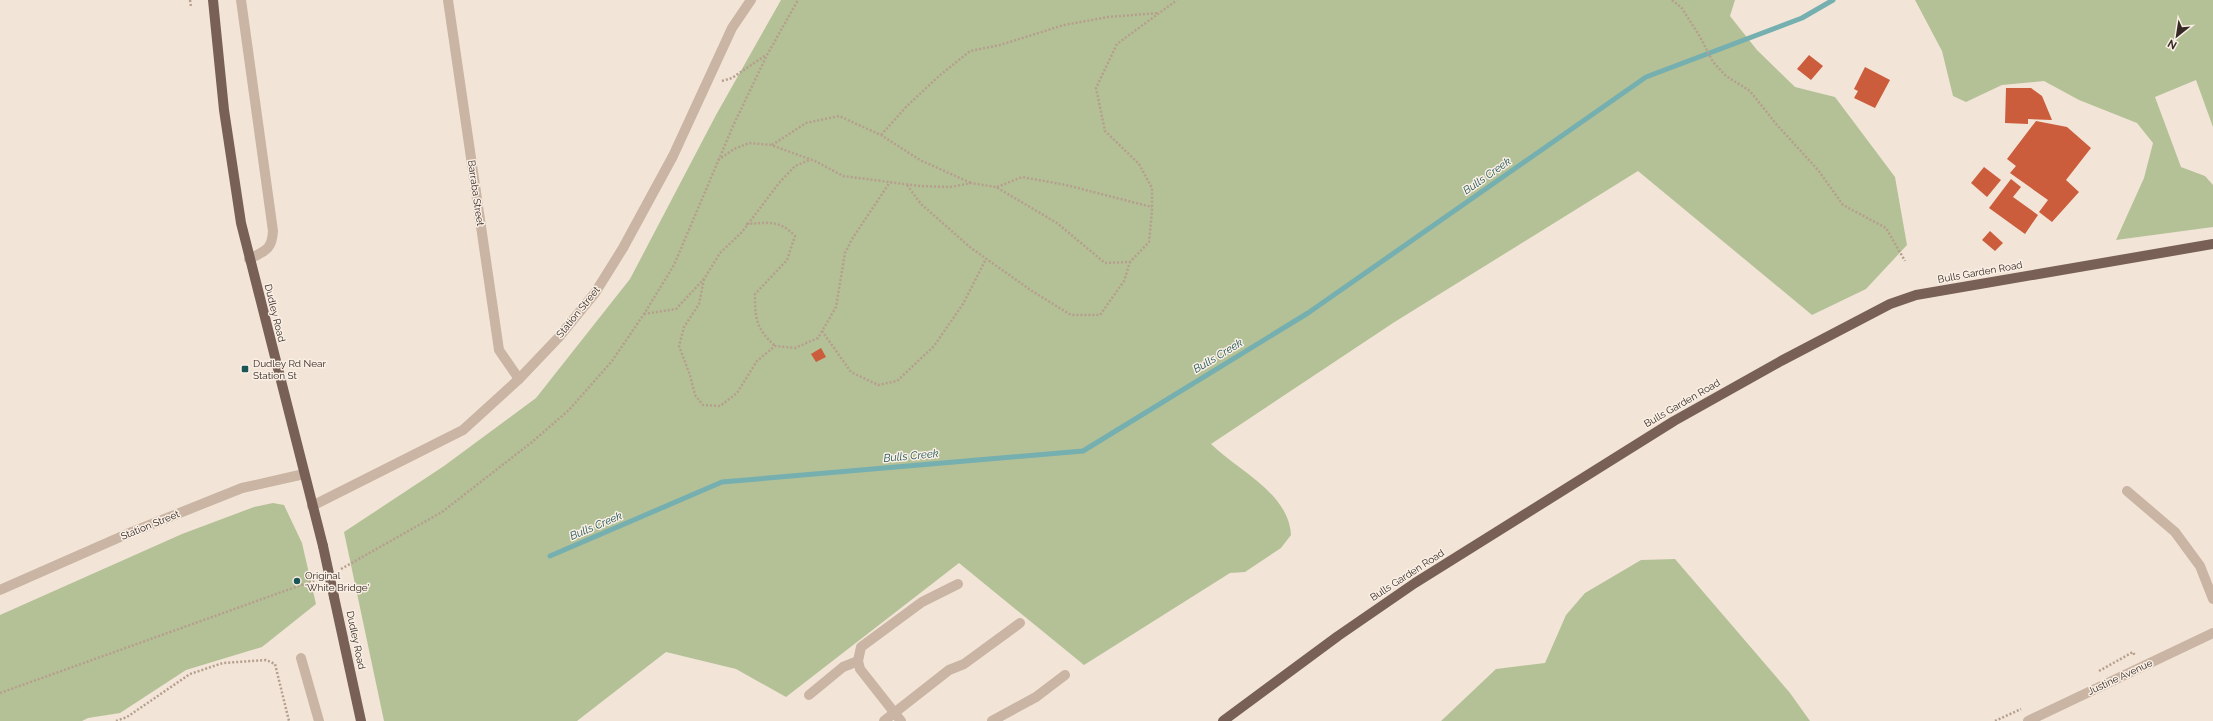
<svg xmlns="http://www.w3.org/2000/svg" width="2213" height="721" font-family="Raleway,sans-serif">
	<style>
		.green { fill: #b4c197 }
		.lines { fill: none; stroke-linecap: round; stroke-linejoin: round }
		.stream { stroke: #75afb0; stroke-width: 5 }
		.building { fill: #cb5c3c }
		.path { stroke: #b69e8d; stroke-width: 2.5; stroke-dasharray: 2 2; stroke-linecap: butt }
		.minor { stroke: #cab4a3; stroke-width: 10 }
		.major { stroke: #786056; stroke-width: 10 }
		.major-bridge { stroke: #786056; stroke-width: 10 }
		.poi-dot { fill: #1a5558; stroke: #faefe4; stroke-width: 1.5 }
		.labels { text-anchor: middle; dominant-baseline: central; stroke-width: 3; stroke-linejoin: round; paint-order: stroke }
		.street-label { font-size: 10px; fill: #352a25; stroke: #faefe4 }
		.poi-label { font-size: 10px; fill: #352a25; stroke: #faefe4; text-anchor: start }
		.water-label { font-size: 11px; font-style: italic; fill: #1a5558; stroke: #faefe4 }
	</style>
	<rect width="100%" height="100%" fill="#f2e5d7"/>
	<!-- green -->
	<g class="green">
		<path d="M781 0H1735L1730 16 1757 50 1795 87 1835 97 1895 177 1907 245 1866 289 1812 315 1638 171 1393 323 1211 444C1237 470 1289 493 1291 535L1281 548 1245 572 1230 573 1084 665 959 563 786 697 736 669 666 652 577 721H384L344 532 444 466 536 398 630 279 716 115Z"/>
		<path d="M1915 0H2213V127L2196 80 2155 97 2181 167 2205 176 2213 185V227L2116 240 2144 178 2153 143 2137 123 2079 100 2044 81 2002 85 1966 102 1953 96 1942 51Z"/>
		<path d="M273 503 284 505 302 543 316 604 262 647 186 670 120 713 88 718 82 721H0V615L182 534 254 507Z"/>
		<path d="M1675 559 1790 693 1810 721H1441L1496 669 1545 663 1566 615 1585 593 1641 560Z"/>
	</g>
	<g class="lines">
		<!-- stream -->
		<path class="stream" d="M550 556 722 482 1083 451 1308 313 1646 77 1802 18 1833 0"/>
	</g>
	<!-- building -->
	<g class="building">
		<path d="M1809 55 1823 66 1811 80 1797 69Z"/>
		<path d="M1865 67 1890 80 1875 108 1854 98 1858 91 1854 89Z"/>
		<path d="M2006 88H2031L2042 96 2052 120 2028 119V124L2005 123Z"/>
		<path d="M2036 121 2067 127 2091 148 2066 180 2079 192 2052 222 2039 212 2048 200 2010 173 2016 166 2007 159Z"/>
		<path d="M1984 167 2001 180 1987 197 1971 183Z"/>
		<path d="M2011 179 2021 187 2013 197 2038 215 2025 234 1989 208Z"/>
		<path d="M1990 231 2003 243 1995 251 1982 240Z"/>
		<path d="M821 348 826 357 816 362 811 354Z"/>
	</g>
	<g class="lines">
		<!-- path -->
		<g class="path">
			<path d="M190 0 191 7"/>
			<path d="M1672 0 1681 7 1699 35 1713 62 1726 76 1750 91 1777 125 1818 170 1843 205 1886 228 1905 261"/>
			<path d="M722 81 732 78 766 55"/>
			<path d="M881 135 907 106 939 76 970 51 1000 45 1064 25 1108 17 1158 13"/>
			<path d="M772 145 806 123 839 116 881 135 920 160 971 183"/>
			<path d="M718 160 734 149 749 143 771 145 815 161 843 176 920 186 950 187 971 183 996 187 1057 223 1105 263 1130 262 1149 242 1152 211V188L1139 164 1105 131 1096 88 1117 44 1177 0"/>
			<path d="M907 185 921 204 971 248 1032 291 1071 315H1100L1124 281 1130 262"/>
			<path d="M997 187 1022 177 1066 185 1152 207"/>
			<path d="M746 224C767 223 779 219 795 236L787 260 755 294C755 319 756 328 775 346"/>
			<path d="M704 279 699 304 684 327 679 346 690 375 695 395 703 405 720 406 737 393 757 361 775 346 795 348 818 338 836 307 845 253 852 239 890 182"/>
			<path d="M644 314 676 309 704 279 720 253 742 232 779 183 795 166 810 160"/>
			<path d="M822 331 851 372 878 385 897 381 934 346 963 304 986 259"/>
			<path d="M341 569 442 512 532 442 569 410 612 361 644 314 674 265 733 126 767 55 798 0"/>
			<path d="M2099 671 2133 652 2135 656"/>
			<path d="M0 693 318 579"/>
			<path d="M116 721 127 717 190 674 223 663 266 660 275 664 289 721"/>
			<path d="M1995 721 2021 709"/>
		</g>
		<!-- minor -->
		<g class="minor">
			<path d="M241 0 273 231C272 250 265 251 249 259"/>
			<path d="M448 0 499 350 519 379"/>
			<path d="M2127 491 2175 532 2200 566 2213 599"/>
			<path d="M312 506 463 430 519 379 559 337 595 293 623 248 673 156 732 28 751 0"/>
			<path d="M0 590 127 534 242 488 304 474"/>
			<path d="M301 658 319 721"/>
			<path d="M809 695 843 667 858 661"/>
			<path d="M884 721 949 670 964 664 1020 623"/>
			<path d="M901 721 860 669 858 661 861 647 922 602 958 584"/>
			<path d="M992 721 1036 697 1065 675"/>
			<path d="M2028 721 2213 633"/>
		</g>
		<!-- major -->
		<g class="major">
			<path d="M213 0 224 110 241 223 323 546"/>
			<path d="M334 597 361 721"/>
			<path d="M1223 721 1338 636 1415 583 1674 421 1781 361 1890 304 1916 295 2213 244"/>
		</g>
		<!-- major-bridge -->
		<path class="major-bridge" d="M323 546 334 597"/>
	</g>
	<!-- markers -->
	<g class="poi-dot">
		<rect x="241" y="365" width="8" height="8" rx="2"/>
		<circle cx="297" cy="581" r="4"/>
	</g>
	<g class="labels">
		<!-- street labels -->
		<g class="street-label">
			<text transform="translate(476 193) rotate(82)">Barraba Street</text>
			<text transform="translate(1980 272) rotate(-10)">Bulls Garden Road</text>
			<text transform="translate(578 312) rotate(-51)">Station Street</text>
			<text transform="translate(275 313) rotate(76)">Dudley Road</text>
			<text transform="translate(1682 403) rotate(-30)">Bulls Garden Road</text>
			<text transform="translate(150 525) rotate(-22)">Station Street</text>
			<text transform="translate(1407 575) rotate(-33)">Bulls Garden Road</text>
			<text transform="translate(356 640) rotate(78)">Dudley Road</text>
			<text transform="translate(2120 677) rotate(-25)">Justine Avenue</text>
		</g>
		<!-- poi labels -->
		<g class="poi-label">
			<text x="253" y="363">Dudley Rd Near<tspan x="253" dy="12">Station St</tspan></text>
			<text x="305" y="575">Original<tspan x="305" dy="12">'White Bridge'</tspan></text>
		</g>
		<!-- water labels -->
		<g class="water-label">
			<text transform="translate(1487 176) rotate(-35)">Bulls Creek</text>
			<text transform="translate(1218 356) rotate(-31)">Bulls Creek</text>
			<text transform="translate(911 456) rotate(-5)">Bulls Creek</text>
			<text transform="translate(596 526) rotate(-23)">Bulls Creek</text>
		</g>
	</g>
	<!-- north arrow -->
	<g transform="translate(2177 36) rotate(210)" stroke="#faefe4" stroke-width="3" paint-order="stroke">
	<path d="M0-3L7 15L0 10L-7 15Z" fill="#352a25"/>
	<text y="-6" font-size="11" font-weight="bold" text-anchor="middle" fill="#352a25">N</text>
	</g>
</svg>
